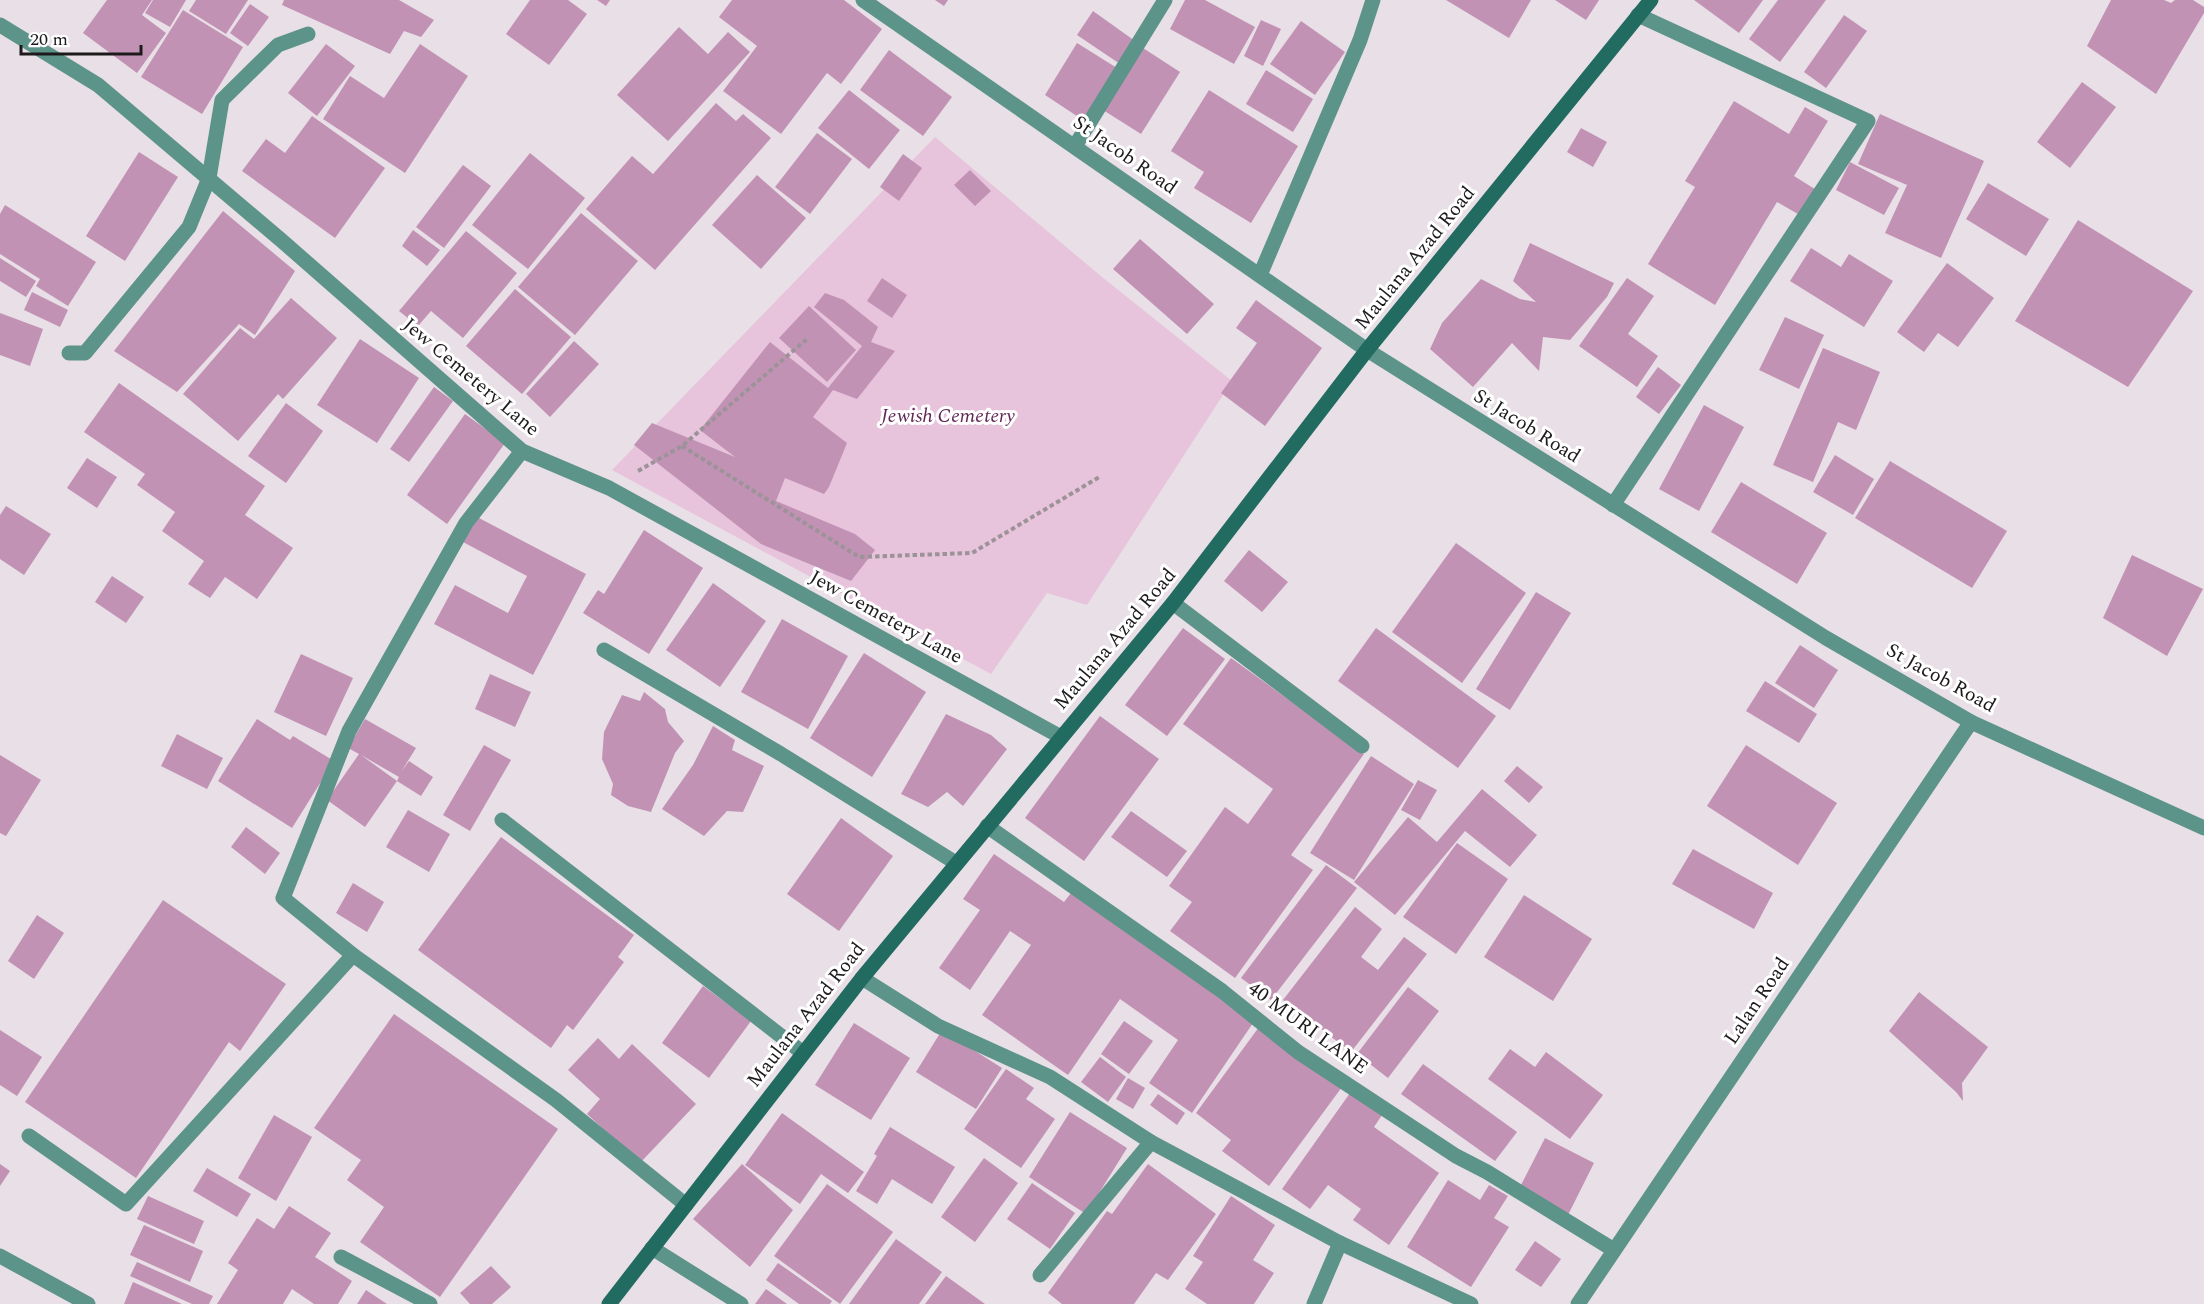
<svg xmlns="http://www.w3.org/2000/svg" width="2204" height="1304" font-family="Spectral,serif">
	<style>
		.green { fill: #e7c3dc }
		.building { fill: #c292b5; fill-rule: evenodd }
		.lines { fill: none; stroke-linecap: round; stroke-linejoin: round }
		.path { stroke: #9b9398; stroke-width: 4; stroke-dasharray: 4.5 3; stroke-linecap: butt }
		.minor { stroke: #5d948a; stroke-width: 15 }
		.secondary { stroke: #226b60; stroke-width: 15 }
		.labels { text-anchor: middle; dominant-baseline: central; stroke-width: 6; stroke-linejoin: round; paint-order: stroke }
		.street-label { font-size: 20px; fill: #1d1a1c; stroke: #fff }
		.park-label { font-size: 20px; font-style: italic; fill: #612754; stroke: #fff }
	</style>
	<rect width="100%" height="100%" fill="#e9dfe6"/>
	<!-- green -->
	<path class="green" d="M935 137 1102 277 1232 381 1087 605 1047 593 991 674 612 470Z"/>
	<!-- building -->
	<g class="building">
		<path d="M107 0H152L142 15 166 33 137 73 83 33Z"/>
		<path d="M153 0H186L170 27 145 13Z"/>
		<path d="M196 0H248L226 34 189 11Z"/>
		<path d="M284 0H399L434 20 421 37 404 31 390 54 282 5Z"/>
		<path d="M530 0H568L587 14 549 65 506 34Z"/>
		<path d="M597 0H610L606 6Z"/>
		<path d="M732 0H844L882 29 841 84 827 73 781 134 723 91 757 46 719 17Z"/>
		<path d="M935 0H948L944 6Z"/>
		<path d="M1185 0H1205L1255 27 1234 64 1170 29Z"/>
		<path d="M1446 0H1531L1509 38Z"/>
		<path d="M1555 0H1599L1586 20Z"/>
		<path d="M1694 0H1763L1739 33Z"/>
		<path d="M1778 0H1826L1780 62 1749 39Z"/>
		<path d="M2111 0H2164L2171 3 2175 0H2193L2204 7V13L2156 94 2087 46Z"/>
		<path d="M250 4 269 17 248 46 230 33Z"/>
		<path d="M183 10 243 47 202 114 141 77Z"/>
		<path d="M1093 11 1135 41 1120 64 1077 35Z"/>
		<path d="M1844 15 1867 31 1826 88 1804 72Z"/>
		<path d="M1261 20 1281 29 1263 66 1244 56Z"/>
		<path d="M1301 21 1345 52 1315 95 1270 64Z"/>
		<path d="M679 27 708 54 728 32 750 52 668 141 617 95Z"/>
		<path d="M1077 43 1117 68 1083 120 1045 95Z"/>
		<path d="M326 44 355 66 317 116 288 93Z"/>
		<path d="M420 44 468 76 405 173 323 119 350 76 384 98Z"/>
		<path d="M1143 48 1180 72 1141 134 1103 110Z"/>
		<path d="M889 50 952 97 923 136 860 90Z"/>
		<path d="M1266 70 1313 99 1293 132 1246 104Z"/>
		<path d="M2082 82 2116 107 2070 168 2037 142Z"/>
		<path d="M849 90 900 130 869 169 818 128Z"/>
		<path d="M1209 90 1298 146 1251 223 1194 188 1204 172 1171 151Z"/>
		<path d="M1734 101 1789 134 1805 107 1828 121 1794 176 1818 191 1803 217 1777 202 1715 305 1648 264 1695 187 1685 181Z"/>
		<path d="M716 103 736 121 743 114 771 138 655 270 586 209 632 156 653 174Z"/>
		<path d="M1880 114 1984 161 1941 258 1885 233 1907 185 1858 164Z"/>
		<path d="M312 116 385 168 335 238 242 171 266 139 285 153Z"/>
		<path d="M1581 128 1607 142 1593 167 1567 152Z"/>
		<path d="M817 133 852 159 810 214 775 187Z"/>
		<path d="M139 152 178 177 125 261 86 236Z"/>
		<path d="M530 153 585 198 528 269 472 225Z"/>
		<path d="M903 154 922 168 899 201 880 187Z"/>
		<path d="M1850 162 1899 188 1884 215 1836 190Z"/>
		<path d="M463 165 491 186 444 248 416 227Z"/>
		<path d="M970 170 991 191 975 206 954 185Z"/>
		<path d="M757 175 806 218 761 269 712 225Z"/>
		<path d="M1988 183 2049 219 2026 256 1966 219Z"/>
		<path d="M5 205 96 262 68 306 36 286 40 279 0 254V214Z"/>
		<path d="M223 211 295 271 255 335 239 324 177 392 114 351Z"/>
		<path d="M581 213 638 261 575 335 518 287Z"/>
		<path d="M2078 220 2193 291 2128 387 2015 321Z"/>
		<path d="M413 230 440 250 427 266 402 246Z"/>
		<path d="M466 231 517 273 463 338 431 311 418 326 399 311Z"/>
		<path d="M1140 239 1214 304 1187 334 1113 269Z"/>
		<path d="M1530 243 1614 283 1607 297 1570 340 1543 337 1539 371 1512 343 1473 387 1430 349 1442 323 1481 279 1520 299 1536 302 1513 281Z"/>
		<path d="M1811 248 1841 267 1849 254 1893 281 1864 327 1790 281Z"/>
		<path d="M0 258 36 281 26 297 0 281Z"/>
		<path d="M1947 263 1994 298 1958 347 1938 333 1924 352 1897 332Z"/>
		<path d="M882 278 907 295 892 318 867 301Z"/>
		<path d="M1627 278 1654 296 1628 334 1658 356 1637 387 1579 346Z"/>
		<path d="M515 289 571 337 522 394 466 346Z"/>
		<path d="M32 292 68 310 60 327 24 310Z"/>
		<path d="M825 293 844 300 878 327 871 342 895 351 857 399 833 390 813 417 847 443 829 487 824 494 785 478 776 501 855 534 875 550 851 581 761 544 634 445 652 423 735 457 700 430 770 342 828 388 862 346 814 307Z"/>
		<path d="M291 298 337 338 283 399 278 394 238 441 183 394 240 328 254 339Z"/>
		<path d="M1256 300 1322 348 1265 426 1221 393 1257 343 1236 328Z"/>
		<path d="M809 306 856 350 827 382 779 338Z"/>
		<path d="M0 313 43 329 30 366 0 355Z"/>
		<path d="M1785 317 1824 335 1799 389 1759 370Z"/>
		<path d="M360 339 419 378 377 443 317 405Z"/>
		<path d="M574 341 599 364 550 417 526 394Z"/>
		<path d="M1823 348 1880 372 1856 430 1838 422 1813 482 1773 465Z"/>
		<path d="M1658 367 1681 385 1659 414 1636 397Z"/>
		<path d="M119 383 265 486 245 515 293 548 257 599 225 577 210 598 188 584 204 561 162 531 175 512 137 485 145 474 84 432Z"/>
		<path d="M434 387 453 401 409 462 390 449Z"/>
		<path d="M286 403 323 431 286 483 248 456Z"/>
		<path d="M1704 405 1744 427 1699 511 1659 489Z"/>
		<path d="M465 414 505 443 447 524 407 495Z"/>
		<path d="M1835 455 1874 479 1853 515 1813 492Z"/>
		<path d="M87 458 117 477 97 508 67 488Z"/>
		<path d="M1890 461 2007 531 1972 588 1855 518Z"/>
		<path d="M1741 482 1827 533 1797 584 1711 532Z"/>
		<path d="M6 506 51 534 24 575 0 559V515Z"/>
		<path d="M477 517 586 574 533 675 434 624 455 585 508 613 527 576 463 542Z"/>
		<path d="M644 530 703 568 649 654 583 613 598 590 604 594Z"/>
		<path d="M1456 543 1526 593 1462 683 1392 632Z"/>
		<path d="M1249 550 1288 582 1262 612 1224 581Z"/>
		<path d="M2132 555 2203 589 2167 656 2103 618Z"/>
		<path d="M112 576 144 597 126 623 95 602Z"/>
		<path d="M713 583 766 621 720 687 666 650Z"/>
		<path d="M1536 592 1571 613 1510 710 1476 689Z"/>
		<path d="M782 619 848 656 808 729 741 692Z"/>
		<path d="M1183 628 1225 659 1167 736 1125 705Z"/>
		<path d="M1376 628 1496 716 1458 768 1338 681Z"/>
		<path d="M1800 645 1838 670 1814 708 1775 683Z"/>
		<path d="M864 653 926 692 872 777 810 738Z"/>
		<path d="M301 654 353 678 326 736 274 712Z"/>
		<path d="M1231 658 1364 754 1291 855 1313 870 1235 978 1170 931 1192 902 1169 886 1225 807 1248 824 1273 789 1183 724Z"/>
		<path d="M490 674 531 692 515 727 475 709Z"/>
		<path d="M1765 681 1817 714 1799 743 1746 711Z"/>
		<path d="M644 692 665 709 668 722 684 741 675 753 651 812 628 806 611 795 613 784 602 759 604 732 622 695 640 701Z"/>
		<path d="M946 714 991 735 1007 749 963 806 947 792 928 807 901 794Z"/>
		<path d="M1100 716 1159 759 1084 861 1025 818Z"/>
		<path d="M257 719 290 740 293 736 334 761 292 828 218 781Z"/>
		<path d="M365 719 416 748 401 772 409 761 433 777 421 796 397 781 365 827 327 800 359 754 348 748ZM361 755 399 777 397 781Z"/>
		<path d="M713 726 735 740 732 750 764 766 743 812 727 811 704 836 662 809 693 765Z"/>
		<path d="M177 734 223 758 207 789 161 766Z"/>
		<path d="M484 745 511 760 470 831 443 815Z"/>
		<path d="M1746 745 1837 803 1798 865 1707 806Z"/>
		<path d="M0 755 41 780 6 836 0 833Z"/>
		<path d="M1371 756 1414 784 1354 880 1310 853Z"/>
		<path d="M1517 766 1543 787 1529 803 1504 781Z"/>
		<path d="M1418 780 1437 790 1420 820 1401 810Z"/>
		<path d="M1482 789 1537 835 1510 867 1465 831 1395 915 1354 882 1408 817 1437 842Z"/>
		<path d="M408 810 450 834 429 872 386 847Z"/>
		<path d="M1131 811 1187 851 1167 877 1111 837Z"/>
		<path d="M841 818 893 856 839 931 787 894Z"/>
		<path d="M246 827 280 853 265 874 231 847Z"/>
		<path d="M501 837 634 935 618 957 624 962 573 1030 567 1025 551 1048 418 950Z"/>
		<path d="M1457 843 1508 879 1456 954 1403 917Z"/>
		<path d="M1693 849 1773 893 1754 929 1672 884Z"/>
		<path d="M994 854 1064 902 1071 893 1255 1020 1192 1113 1149 1083 1178 1040 1120 999 1068 1075 982 1015 1031 945 1010 931 970 990 939 968 980 910 963 899Z"/>
		<path d="M1326 865 1357 888 1271 1000 1241 978Z"/>
		<path d="M353 883 384 902 367 932 336 913Z"/>
		<path d="M1524 895 1592 939 1553 1001 1484 957Z"/>
		<path d="M163 900 286 984 240 1051 229 1042 136 1178 25 1102Z"/>
		<path d="M1355 907 1382 929 1361 957 1378 970 1404 937 1427 954 1351 1052 1283 1000Z"/>
		<path d="M37 915 64 933 34 979 8 961Z"/>
		<path d="M703 986 751 1021 709 1078 662 1043Z"/>
		<path d="M1408 987 1439 1011 1388 1078 1357 1054Z"/>
		<path d="M1919 992 1988 1047 1962 1083 1963 1101 1956 1092 1889 1031Z"/>
		<path d="M394 1014 558 1129 440 1297 360 1242 384 1207 347 1180 361 1160 314 1128Z"/>
		<path d="M1124 1021 1153 1041 1129 1074 1101 1054Z"/>
		<path d="M854 1023 910 1058 871 1120 815 1085Z"/>
		<path d="M1259 1027 1342 1087 1269 1186 1222 1151 1231 1140 1196 1113Z"/>
		<path d="M0 1030 42 1057 17 1096 0 1085Z"/>
		<path d="M942 1030 1002 1068 976 1109 916 1072Z"/>
		<path d="M598 1038 619 1059 632 1044 696 1104 640 1163 587 1114 600 1099 568 1070Z"/>
		<path d="M1510 1049 1535 1067 1546 1052 1603 1095 1570 1139 1488 1079Z"/>
		<path d="M1100 1057 1126 1077 1108 1102 1081 1082Z"/>
		<path d="M1423 1064 1517 1132 1495 1161 1401 1094Z"/>
		<path d="M1006 1069 1034 1088 1026 1099 1055 1119 1021 1168 964 1129Z"/>
		<path d="M1128 1078 1145 1088 1133 1109 1116 1099Z"/>
		<path d="M1350 1093 1382 1115 1374 1127 1439 1173 1389 1245 1353 1220 1361 1209 1328 1185 1310 1209 1282 1189Z"/>
		<path d="M1158 1094 1185 1113 1177 1125 1150 1105Z"/>
		<path d="M1070 1112 1127 1148 1086 1214 1029 1177Z"/>
		<path d="M782 1113 864 1172 848 1193 821 1174 800 1204 745 1165Z"/>
		<path d="M274 1115 312 1137 276 1201 238 1178Z"/>
		<path d="M890 1127 955 1167 932 1204 892 1179 877 1204 856 1191 877 1156 874 1154Z"/>
		<path d="M1545 1138 1594 1163 1568 1215 1518 1191Z"/>
		<path d="M984 1158 1018 1183 975 1242 941 1217Z"/>
		<path d="M0 1164 10 1171 0 1186Z"/>
		<path d="M742 1164 793 1210 750 1267 693 1219Z"/>
		<path d="M1148 1164 1216 1214 1168 1280 1156 1273 1134 1304H1062L1048 1293 1107 1211 1112 1214Z"/>
		<path d="M207 1168 251 1194 237 1217 193 1191Z"/>
		<path d="M1448 1180 1480 1200 1489 1185 1508 1196 1494 1218 1509 1227 1471 1287 1407 1247Z"/>
		<path d="M1032 1183 1075 1213 1050 1249 1007 1219Z"/>
		<path d="M827 1184 893 1232 840 1304 774 1256Z"/>
		<path d="M148 1196 204 1221 194 1244 137 1219Z"/>
		<path d="M1231 1196 1275 1225 1253 1260 1274 1273 1254 1304H1207L1185 1289 1203 1262 1193 1256Z"/>
		<path d="M289 1206 331 1233 315 1257 352 1281 338 1304H314L292 1289 283 1304H217L238 1270 228 1263 257 1218 274 1229Z"/>
		<path d="M144 1225 203 1251 190 1282 130 1255Z"/>
		<path d="M896 1239 942 1272 919 1304H849Z"/>
		<path d="M1535 1241 1561 1259 1541 1287 1515 1270Z"/>
		<path d="M137 1262 213 1296 209 1304H192L130 1276Z"/>
		<path d="M778 1263 832 1301 830 1304H799L766 1280Z"/>
		<path d="M491 1266 511 1287 492 1304H470L460 1293Z"/>
		<path d="M946 1276 985 1304H925Z"/>
		<path d="M133 1282 182 1304H124Z"/>
		<path d="M766 1289 787 1304H755Z"/>
		<path d="M366 1290 387 1304H357Z"/>
	</g>
	<g class="lines">
		<!-- path -->
		<g class="path">
			<path d="M682 446 859 557 972 553 1101 476"/>
			<path d="M638 471 682 446 807 339"/>
		</g>
		<!-- minor -->
		<g class="minor">
			<path d="M863 0 1367 350 1826 638 1971 722 2204 828"/>
			<path d="M0 25 98 85 281 240 522 451 609 488 1061 737"/>
			<path d="M1075 146 1165 0"/>
			<path d="M1260 275 1360 40 1373 0"/>
			<path d="M69 353H85L189 227 209 178 222 100 278 45 308 34"/>
			<path d="M1613 505 1868 121 1638 15"/>
			<path d="M1173 603 1362 746"/>
			<path d="M604 650 781 754 956 863"/>
			<path d="M502 820 803 1053"/>
			<path d="M987 826 1222 991 1298 1052 1456 1156 1487 1172 1614 1250"/>
			<path d="M353 955 283 898 349 731 466 523 522 451"/>
			<path d="M862 978 938 1026 1050 1077 1151 1142 1340 1243 1471 1304"/>
			<path d="M29 1136 126 1204 353 955 556 1100 686 1205"/>
			<path d="M652 1248 741 1304"/>
			<path d="M0 1256 88 1304"/>
			<path d="M341 1257 430 1304"/>
			<path d="M1040 1275 1151 1142"/>
			<path d="M1314 1304 1340 1243"/>
			<path d="M1578 1304 1971 722"/>
		</g>
		<!-- secondary -->
		<path class="secondary" d="M609 1304 862 978 1173 603 1367 350 1651 0"/>
	</g>
	<g class="labels">
		<!-- street labels -->
		<g class="street-label">
			<text transform="translate(1125 155) rotate(35)">St Jacob Road</text>
			<text transform="translate(1415 258) rotate(-51)">Maulana Azad Road</text>
			<text transform="translate(471 377) rotate(40)">Jew Cemetery Lane</text>
			<text transform="translate(1527 426) rotate(32)">St Jacob Road</text>
			<text transform="translate(886 617) rotate(29)">Jew Cemetery Lane</text>
			<text transform="translate(1115 639) rotate(-50)">Maulana Azad Road</text>
			<text transform="translate(1941 678) rotate(29)">St Jacob Road</text>
			<text transform="translate(1757 1001) rotate(-56)">Lalan Road</text>
			<text transform="translate(806 1015) rotate(-52)">Maulana Azad Road</text>
			<text transform="translate(1308 1028) rotate(36)">40 MURI LANE</text>
		</g>
		<!-- park labels -->
		<g class="park-label">
			<text x="948" y="416">Jewish Cemetery</text>
		</g>
	</g>
	<!-- scale -->
	<path d="M21 45v9h120v-9" fill="none" stroke="#1d1a1c" stroke-width="3"/>
	<text x="30" y="45" font-size="18" fill="#1d1a1c" stroke="#ffffff" stroke-width="4.5" paint-order="stroke">20 m</text>
</svg>
